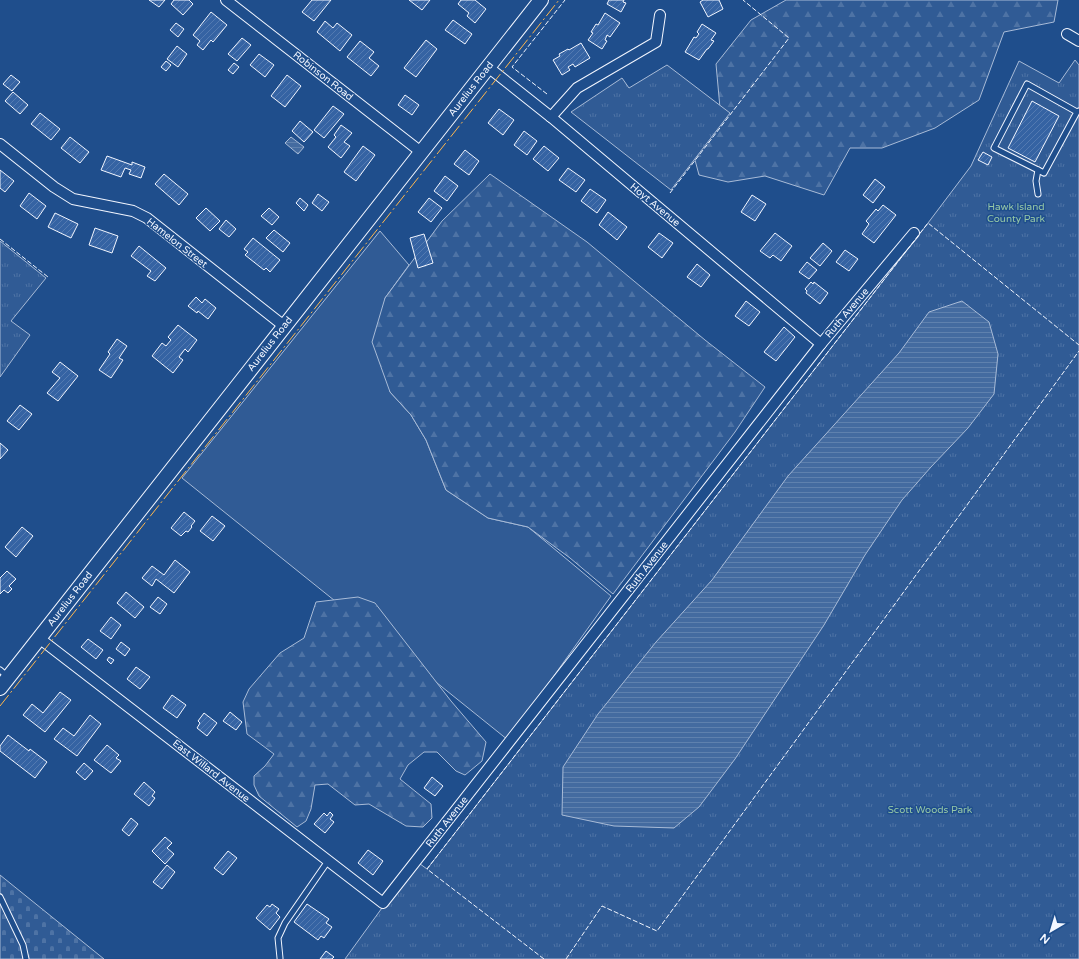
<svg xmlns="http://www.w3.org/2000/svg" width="1079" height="959" font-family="'Varela Round',sans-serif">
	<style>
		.built { fill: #305b95; stroke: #a8bbd7 }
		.forest { fill: url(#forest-firs); stroke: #a8bbd7 }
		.cemetery { fill: url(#cemetery-stones); stroke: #a8bbd7 }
		.park { fill: url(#park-tufts); stroke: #a8bbd7 }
		.water { fill: url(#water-rules); stroke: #a8bbd7 }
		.building { fill: url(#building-hatch); stroke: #f2f6ff }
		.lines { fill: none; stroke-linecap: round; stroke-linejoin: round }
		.lane-casing { stroke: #f2f6ff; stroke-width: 7 }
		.street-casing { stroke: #f2f6ff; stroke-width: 12 }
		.secondary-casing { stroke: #f2f6ff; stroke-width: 16 }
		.lane { stroke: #1f4e8c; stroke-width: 5 }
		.street { stroke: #1f4e8c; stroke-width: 10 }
		.secondary { stroke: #1f4e8c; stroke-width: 14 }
		.fence { stroke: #f2f6ff; stroke-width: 1; stroke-dasharray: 5 2; stroke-linecap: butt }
		.power { stroke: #ffb74d; stroke-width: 1; stroke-dasharray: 14 3 2 3; stroke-linecap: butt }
		.labels { text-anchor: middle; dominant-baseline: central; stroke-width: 3; stroke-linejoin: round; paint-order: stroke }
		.street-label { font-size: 10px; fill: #f2f6ff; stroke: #1f4e8c }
		.park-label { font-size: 10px; fill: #97c8a6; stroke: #1f4e8c }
	</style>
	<defs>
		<pattern id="forest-firs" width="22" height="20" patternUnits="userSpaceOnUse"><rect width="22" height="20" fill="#305b95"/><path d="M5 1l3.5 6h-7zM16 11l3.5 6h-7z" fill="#4e73a5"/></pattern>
		<pattern id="cemetery-stones" width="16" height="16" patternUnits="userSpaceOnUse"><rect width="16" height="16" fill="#305b95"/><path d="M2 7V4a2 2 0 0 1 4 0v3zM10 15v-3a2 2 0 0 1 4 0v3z" fill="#4e73a5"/></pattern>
		<pattern id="park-tufts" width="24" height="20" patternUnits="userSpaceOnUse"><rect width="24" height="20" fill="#305b95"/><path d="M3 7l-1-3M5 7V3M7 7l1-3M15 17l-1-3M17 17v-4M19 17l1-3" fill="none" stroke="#4e73a5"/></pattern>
		<pattern id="water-rules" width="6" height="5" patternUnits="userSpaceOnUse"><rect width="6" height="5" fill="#446ba0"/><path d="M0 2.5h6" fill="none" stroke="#5f81ae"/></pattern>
		<pattern id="building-hatch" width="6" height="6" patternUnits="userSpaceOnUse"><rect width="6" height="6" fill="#3563a3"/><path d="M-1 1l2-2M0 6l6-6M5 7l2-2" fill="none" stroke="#537ab1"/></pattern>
	</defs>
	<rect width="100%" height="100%" fill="#1f4e8c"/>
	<!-- built -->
	<path class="built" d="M380 231 409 265 385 298 390 392 411 415 426 440 446 490 488 518 528 527 611 596 508 740 182 478Z"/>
	<!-- forest -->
	<g class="forest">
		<path d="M786 0H1058L1054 22 1004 32 979 100 935 128 882 148H850L824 195 765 176 728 182 699 175 691 145 720 108 716 64 751 20Z"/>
		<path d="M490 174 587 242 705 340 765 387 735 432 613 594 570 558 528 527 488 518 446 490 426 440 411 415 390 392 372 342 385 298 442 221Z"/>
		<path d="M358 597 375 603 451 701 486 742 482 761 465 775 456 771 437 752H424L408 765 400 779 431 804 432 818 423 827 406 826 369 804 355 805 328 784 315 785 311 809 306 821 297 827 259 796 254 785V776L265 766 274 754 247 734 243 702 249 689 280 653 304 638 316 602Z"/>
	</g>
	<!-- cemetery -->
	<path class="cemetery" d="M0 875 104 959H0Z"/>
	<!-- park -->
	<g class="park">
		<path d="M1075 60 1079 65V959H345L416 861 427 869 928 223 971 166 1019 61 1059 83Z"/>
		<path d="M667 65 730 113 671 190 571 112 622 78 629 88Z"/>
		<path d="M0 241 46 278 11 321 30 335 0 377Z"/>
	</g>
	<!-- water -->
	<g class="water">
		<path d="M291 137 304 147 298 154 285 143Z"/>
		<path d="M962 301 989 322 998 354 994 394 968 428 931 467 902 500 865 555 824 625 735 759 699 807 674 828 614 826 562 815 563 767 598 714 656 642 712 580 788 476 899 353 929 312Z"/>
	</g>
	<!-- building -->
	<g class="building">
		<path d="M149 0H165L159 7Z"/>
		<path d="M174 0H189L193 4 183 15 171 4Z"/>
		<path d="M312 0H331L314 21 302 12Z"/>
		<path d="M409 0H430L422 10Z"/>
		<path d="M461 0H475L486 9 475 23 467 16 469 13 458 4Z"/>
		<path d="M609 0H624L623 2 626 3 621 12 607 4Z"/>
		<path d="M703 0H719L723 9 708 17 700 2Z"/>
		<path d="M211 12 227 25 213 42 211 40 203 50 197 45 200 41 193 35Z"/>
		<path d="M605 13 620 23 610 37 607 35 605 40 607 41 602 49 588 40 593 33 591 32 596 24 598 25Z"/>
		<path d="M453 20 472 34 465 44 445 30Z"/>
		<path d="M325 21 333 28 337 23 352 35 340 51 317 32Z"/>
		<path d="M176 23 184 29 178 37 170 30Z"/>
		<path d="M702 24 716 33 711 40 714 41 708 49H707L699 60 685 52 694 37 696 38 699 34 697 32Z"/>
		<path d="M242 38 251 45 237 61 228 54Z"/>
		<path d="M426 40 437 49 416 77 404 68Z"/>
		<path d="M360 41 374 52 369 58 379 66 371 76 347 57Z"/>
		<path d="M581 43 590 58 575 67 573 64 568 67 570 70 562 75 553 60 560 56 559 54 568 49 569 50Z"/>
		<path d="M177 46 187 54 178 67 167 59Z"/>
		<path d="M259 54 274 65 265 77 250 65Z"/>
		<path d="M166 61 171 65 166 71 161 67Z"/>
		<path d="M234 63 239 67 233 74 228 70Z"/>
		<path d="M11 75 20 82 12 91 3 84Z"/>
		<path d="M287 75 301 86 285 107 271 96Z"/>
		<path d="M13 92 28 105 20 114 5 101Z"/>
		<path d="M405 95 419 105 412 115 398 105Z"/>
		<path d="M1032 101 1059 116 1035 162 1008 148Z"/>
		<path d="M333 106 344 114 324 138 314 130Z"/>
		<path d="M499 109 514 120 503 135 488 123Z"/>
		<path d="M40 113 60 129 51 140 31 124Z"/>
		<path d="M300 121 313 132 304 142 292 131Z"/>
		<path d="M341 125 352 133 344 142 350 146 341 158 328 147 336 137 334 135Z"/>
		<path d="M524 131 537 141 527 155 514 145Z"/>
		<path d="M70 137 89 152 80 163 61 148Z"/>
		<path d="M363 146 375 155 356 181 344 172Z"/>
		<path d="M544 146 559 158 548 171 533 159Z"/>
		<path d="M465 150 479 161 469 175 454 164Z"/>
		<path d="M983 152 992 157 988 165 978 160Z"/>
		<path d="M107 156 132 165V162L145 167 141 178 129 174 131 170 125 168 121 177 101 170Z"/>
		<path d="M568 168 585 180 576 192 559 180Z"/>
		<path d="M0 170 14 181 5 192 0 188Z"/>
		<path d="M164 174 188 194 179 205 155 184Z"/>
		<path d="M445 176 458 186 447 201 434 191Z"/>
		<path d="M875 179 885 187 873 203 863 195Z"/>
		<path d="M590 189 606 200 597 213 581 201Z"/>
		<path d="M29 193 46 206 37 219 20 206Z"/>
		<path d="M318 194 329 202 322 211 312 203Z"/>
		<path d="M752 195 766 204 755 221 741 212Z"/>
		<path d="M300 198 308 205 304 211 296 203Z"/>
		<path d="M429 198 442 208 431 222 418 212Z"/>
		<path d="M883 205 896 215 874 243 862 234 869 224 866 221 876 209 878 211Z"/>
		<path d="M206 208 220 221 210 231 196 218Z"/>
		<path d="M269 208 279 217 272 225 261 216Z"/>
		<path d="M608 212 627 227 617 240 599 225Z"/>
		<path d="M55 213 78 224 71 238 48 227Z"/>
		<path d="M226 220 236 229 229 237 219 229Z"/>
		<path d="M95 228 118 236 112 253 89 245Z"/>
		<path d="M274 230 290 243 283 252 266 238Z"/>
		<path d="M659 233 673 243 662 258 648 247Z"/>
		<path d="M775 233 792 246 781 261 773 255 770 258 760 251Z"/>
		<path d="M424 234 433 263 418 268 410 238Z"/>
		<path d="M253 238 280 260 270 272 266 268 264 270 245 255 248 252 244 249Z"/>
		<path d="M823 243 832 251 820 266 810 258Z"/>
		<path d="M139 246 166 268 155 281 147 276 151 271 131 256Z"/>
		<path d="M845 250 858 259 849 271 836 262Z"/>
		<path d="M807 262 817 270 809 279 799 272Z"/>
		<path d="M697 264 710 275 701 287 687 277Z"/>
		<path d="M811 282 813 284 814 282 828 293 820 304 806 293 807 291 805 289Z"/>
		<path d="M196 297 202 303 205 299 216 308 208 319 198 311 197 313 188 306Z"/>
		<path d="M746 301 760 312 749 326 735 316Z"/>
		<path d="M178 325 197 340 188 352 185 349 179 357 183 360 173 373 152 356 162 343 166 346 171 340 168 337Z"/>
		<path d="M784 327 795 337 776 361 764 352Z"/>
		<path d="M117 339 127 346 119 358 123 360 111 378 99 370 110 354 108 352Z"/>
		<path d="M60 362 78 376 58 401 47 393 60 378 52 372Z"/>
		<path d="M20 405 32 414 19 430 7 421Z"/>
		<path d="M0 443 8 450 0 459Z"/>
		<path d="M184 512 195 521 191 526 192 527 188 532 186 531 181 536 171 528Z"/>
		<path d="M212 516 225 526 213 541 200 531Z"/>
		<path d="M22 527 33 536 16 557 5 547Z"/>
		<path d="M175 560 190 572 174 593 156 579 152 586 142 578 152 566 164 575Z"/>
		<path d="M7 571 16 579 9 586 12 589 8 593 4 590 0 594V578Z"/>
		<path d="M126 592 144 607 135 618 117 603Z"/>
		<path d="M158 597 167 604 160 614 150 607Z"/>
		<path d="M111 617 121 625 111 639 100 631Z"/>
		<path d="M88 639 103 650 96 659 81 647Z"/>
		<path d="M121 642 130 649 125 656 116 649Z"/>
		<path d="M109 657 114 660 111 664 107 660Z"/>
		<path d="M136 667 150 677 140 689 127 679Z"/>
		<path d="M60 692 71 700 45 732 23 715 32 704 43 713Z"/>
		<path d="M172 695 186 705 177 718 163 708Z"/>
		<path d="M230 712 242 722 236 730 223 721Z"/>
		<path d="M204 713 217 723 207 736 197 728 200 723 198 721Z"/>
		<path d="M90 715 101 724 77 756 54 739 63 728 74 736Z"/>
		<path d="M8 735 29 751 30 749 47 762 35 778 0 751V746Z"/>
		<path d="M107 745 119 755 116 758 121 761 111 773 94 760Z"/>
		<path d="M84 763 93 771 85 780 76 772Z"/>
		<path d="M432 777 443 786 435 796 424 788Z"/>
		<path d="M144 782 155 792 152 796 155 798 149 806 134 794Z"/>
		<path d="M330 812 333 815 330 819 334 822 325 833 314 824 324 813 327 816Z"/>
		<path d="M131 818 138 824 129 836 122 830Z"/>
		<path d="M165 837 172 843 167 848 174 854 165 864 152 851Z"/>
		<path d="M368 850 383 861 373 875 358 863Z"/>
		<path d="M228 851 237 858 223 875 214 868Z"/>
		<path d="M167 865 175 872 162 889 153 882Z"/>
		<path d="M272 904 279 909 276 913 280 917 270 930 256 918 267 905 270 907Z"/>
		<path d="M307 904 329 919 326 923 332 927 324 938 321 936 318 940 294 922Z"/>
		<path d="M326 951 334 957 332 959H320Z"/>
	</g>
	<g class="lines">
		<!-- lane casing -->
		<g class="lane-casing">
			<g id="lane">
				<path d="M1077 112 1044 173 994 148 1027 84 1077 112 1079 111"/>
				<path d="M1038 170 1036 181 1038 194"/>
				<path d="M0 670 8 677"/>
				<path d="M0 897 23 945 26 959"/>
				<path d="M280 958 278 938 285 923 328 861"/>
			</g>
		</g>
		<!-- street casing -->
		<g class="street-casing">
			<g id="street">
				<path d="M226 0 421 152"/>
				<path d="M1067 34 1079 41"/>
				<path d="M488 67 551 117 821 344"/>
				<path d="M551 117 577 88 656 42 660 15"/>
				<path d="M0 144 54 187 73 199 133 211 147 218 284 326"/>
				<path d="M39 638 383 903 821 344 914 233"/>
			</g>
		</g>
		<!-- secondary casing -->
		<g class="secondary-casing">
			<path id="secondary" d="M0 688 541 0"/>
		</g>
		<!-- lane -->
		<use href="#lane" class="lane"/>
		<!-- street -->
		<use href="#street" class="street"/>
		<!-- secondary -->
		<use href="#secondary" class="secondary"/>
		<!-- fence -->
		<g class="fence">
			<path d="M547 94 512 67 565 0"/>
			<path d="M670 193 789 38 743 0"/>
			<path d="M0 239 48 277"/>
			<path d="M544 959 427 869 928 223 1079 345"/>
			<path d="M566 959 602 906 657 931 1079 351"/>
		</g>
		<!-- power -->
		<path class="power" d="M0 706 559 0"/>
	</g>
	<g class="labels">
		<!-- street labels -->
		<g class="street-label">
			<text transform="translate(323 76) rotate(38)">Robinson Road</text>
			<text transform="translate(471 89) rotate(-52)">Aurelius Road</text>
			<text transform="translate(655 205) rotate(40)">Hoyt Avenue</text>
			<text transform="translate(177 243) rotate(38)">Hamelon Street</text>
			<text transform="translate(847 313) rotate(-50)">Ruth Avenue</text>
			<text transform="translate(270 344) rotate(-52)">Aurelius Road</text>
			<text transform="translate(647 567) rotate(-52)">Ruth Avenue</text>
			<text transform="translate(70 599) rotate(-52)">Aurelius Road</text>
			<text transform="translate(211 771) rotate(38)">East Willard Avenue</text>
			<text transform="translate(447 822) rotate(-52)">Ruth Avenue</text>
		</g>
		<!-- park labels -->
		<g class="park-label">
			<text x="1016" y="207">Hawk Island<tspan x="1016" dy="12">County Park</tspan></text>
			<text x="930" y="810">Scott Woods Park</text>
		</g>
	</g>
	<!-- north arrow -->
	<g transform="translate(1051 931) rotate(218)" stroke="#1f4e8c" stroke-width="3" paint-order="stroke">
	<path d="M0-3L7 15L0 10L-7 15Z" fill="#f2f6ff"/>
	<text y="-6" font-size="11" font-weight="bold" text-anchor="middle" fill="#f2f6ff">N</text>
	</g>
</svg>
